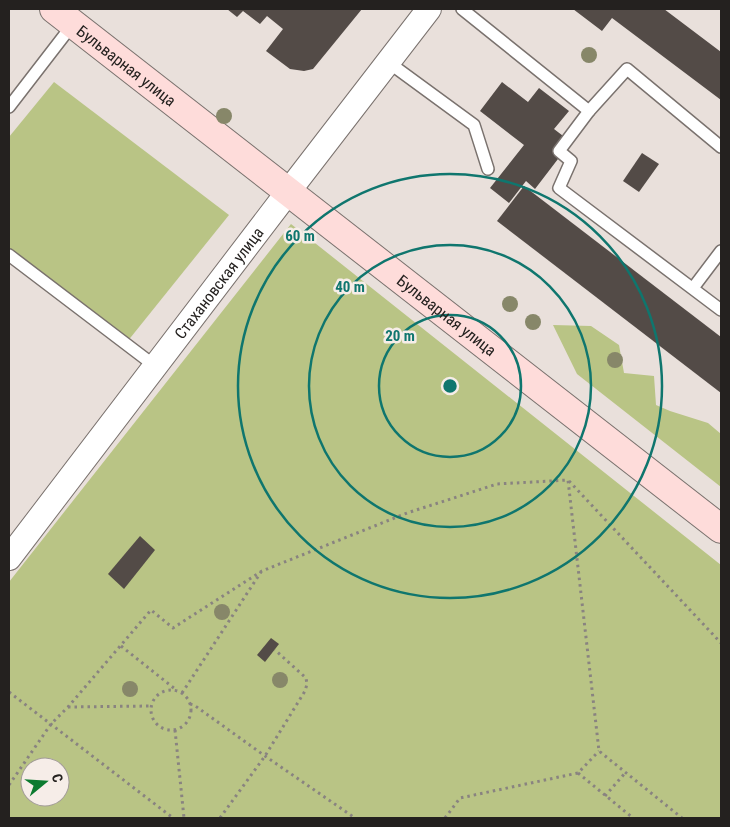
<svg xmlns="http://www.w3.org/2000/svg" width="730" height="827" font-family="'Roboto Condensed',sans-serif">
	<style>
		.green { fill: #b9c485; fill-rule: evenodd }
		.building { fill: #534b47 }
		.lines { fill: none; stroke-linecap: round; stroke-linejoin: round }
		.service-casing { stroke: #7a726e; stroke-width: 14 }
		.minor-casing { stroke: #7a726e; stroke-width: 26 }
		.secondary-casing { stroke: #7a726e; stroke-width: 30 }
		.path { stroke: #898380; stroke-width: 3; stroke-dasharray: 2.5 4; stroke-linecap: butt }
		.service { stroke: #fff; stroke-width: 11 }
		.minor { stroke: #fff; stroke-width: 24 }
		.secondary { stroke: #fedcda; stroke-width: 28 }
		.tree { fill: #878769 }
		.ring { fill: none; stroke: #0f766e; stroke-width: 2.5 }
		.labels { text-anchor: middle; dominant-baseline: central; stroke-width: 5; stroke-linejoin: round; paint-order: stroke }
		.street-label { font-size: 16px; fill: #24211f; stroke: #f6ede8 }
		.centre { fill: #0f766e; stroke: #f6ede8; stroke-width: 2.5 }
		.ring-label { font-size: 15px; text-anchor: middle; font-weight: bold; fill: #0f766e; stroke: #f6ede8; stroke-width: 5; stroke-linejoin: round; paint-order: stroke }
	</style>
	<rect width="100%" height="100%" fill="#e9e0db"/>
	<!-- green -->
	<g class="green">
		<path d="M54 82 229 215 127 342 9 248V137Z"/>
		<path d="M291 224 721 565V818H9V582ZM30 767H60V797H30Z"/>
		<path d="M553 325 591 326 619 345 624 373 654 376 656 405 670 411 708 423 721 434V487L577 374Z"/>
	</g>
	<!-- building -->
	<g class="building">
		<path d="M227 9H362L313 69 304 71 290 69 266 51 283 29 267 16 260 24 243 11 237 17Z"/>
		<path d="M573 9H664L721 52V100L612 18 602 31Z"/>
		<path d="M502 82 528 102 539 88 569 111 554 129 571 142 535 189 526 181 509 203 490 188 524 145 480 111Z"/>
		<path d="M642 153 659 164 639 192 623 181Z"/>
		<path d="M524 186 721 337V393L497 221Z"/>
		<path d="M140 536 155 550 124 589 108 574Z"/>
		<path d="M271 638 279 644 265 662 257 655Z"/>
	</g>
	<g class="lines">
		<!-- service casing -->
		<g class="service-casing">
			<g id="service">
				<path d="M462 9 589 111 559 151 571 161 559 188 721 310"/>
				<path d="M388 62 474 125 488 169"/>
				<path d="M9 107 73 24"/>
				<path d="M589 111 627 69 721 147"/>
				<path d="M9 255 155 366"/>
				<path d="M693 288 721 251"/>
			</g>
		</g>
		<!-- minor casing -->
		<g class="minor-casing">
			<g id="minor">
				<path id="s1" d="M9 558 288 192 429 9"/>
			</g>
		</g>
		<!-- secondary casing -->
		<g class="secondary-casing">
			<g id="secondary">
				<path id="s2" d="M54 9 721 529"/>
			</g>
		</g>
		<!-- path -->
		<g class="path">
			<path d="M569 481 721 643"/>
			<path d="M121 646 175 689"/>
			<circle cx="171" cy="710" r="20"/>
			<path d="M9 692 173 818"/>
			<path d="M182 693 261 572"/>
			<path d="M190 704 194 705 265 756 355 818"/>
			<path d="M68 707 150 706"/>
			<path d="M175 730 184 818"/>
			<path d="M578 773 633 818"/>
			<path d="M9 785 51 724 68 707 151 610 173 628 262 571 407 513 497 484 568 480 599 751 682 818"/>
			<path d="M605 796 626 772"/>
			<path d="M220 818 265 756 305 691 307 684 306 678 275 650"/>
			<path d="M445 818 460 798 578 773 599 751"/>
		</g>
		<!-- service -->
		<use href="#service" class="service"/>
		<!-- minor -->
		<use href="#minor" class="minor"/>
		<!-- secondary -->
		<use href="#secondary" class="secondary"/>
	</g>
	<!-- trees -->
	<g class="tree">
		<circle cx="589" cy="55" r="8"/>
		<circle cx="224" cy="116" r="8"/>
		<circle cx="510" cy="304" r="8"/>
		<circle cx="533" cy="322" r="8"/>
		<circle cx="615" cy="360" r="8"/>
		<circle cx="222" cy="612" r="8"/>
		<circle cx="280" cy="680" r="8"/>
		<circle cx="130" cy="689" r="8"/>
	</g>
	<!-- distance rings -->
	<g class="ring">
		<circle cx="450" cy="386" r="71"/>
		<circle cx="450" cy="386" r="141"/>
		<circle cx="450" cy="386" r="212"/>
	</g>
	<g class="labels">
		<!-- street labels -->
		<g class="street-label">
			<text stroke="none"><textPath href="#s2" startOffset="92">Бульварная улица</textPath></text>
			<text stroke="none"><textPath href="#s1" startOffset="346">Стахановская улица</textPath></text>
			<text stroke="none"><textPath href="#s2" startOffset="498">Бульварная улица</textPath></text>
		</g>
	</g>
	<circle cx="450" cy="386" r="8" class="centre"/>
	<g class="ring-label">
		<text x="300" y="241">60 m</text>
		<text x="350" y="292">40 m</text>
		<text x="400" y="341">20 m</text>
	</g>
	<!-- border -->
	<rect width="730" height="827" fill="none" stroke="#24211f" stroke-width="20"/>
	<!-- north arrow -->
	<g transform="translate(45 782) rotate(72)"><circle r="24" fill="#f6ede8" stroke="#a29b98"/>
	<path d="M0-4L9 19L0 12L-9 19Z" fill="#0b7a2f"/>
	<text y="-8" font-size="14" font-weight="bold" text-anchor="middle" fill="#24211f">С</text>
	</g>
</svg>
